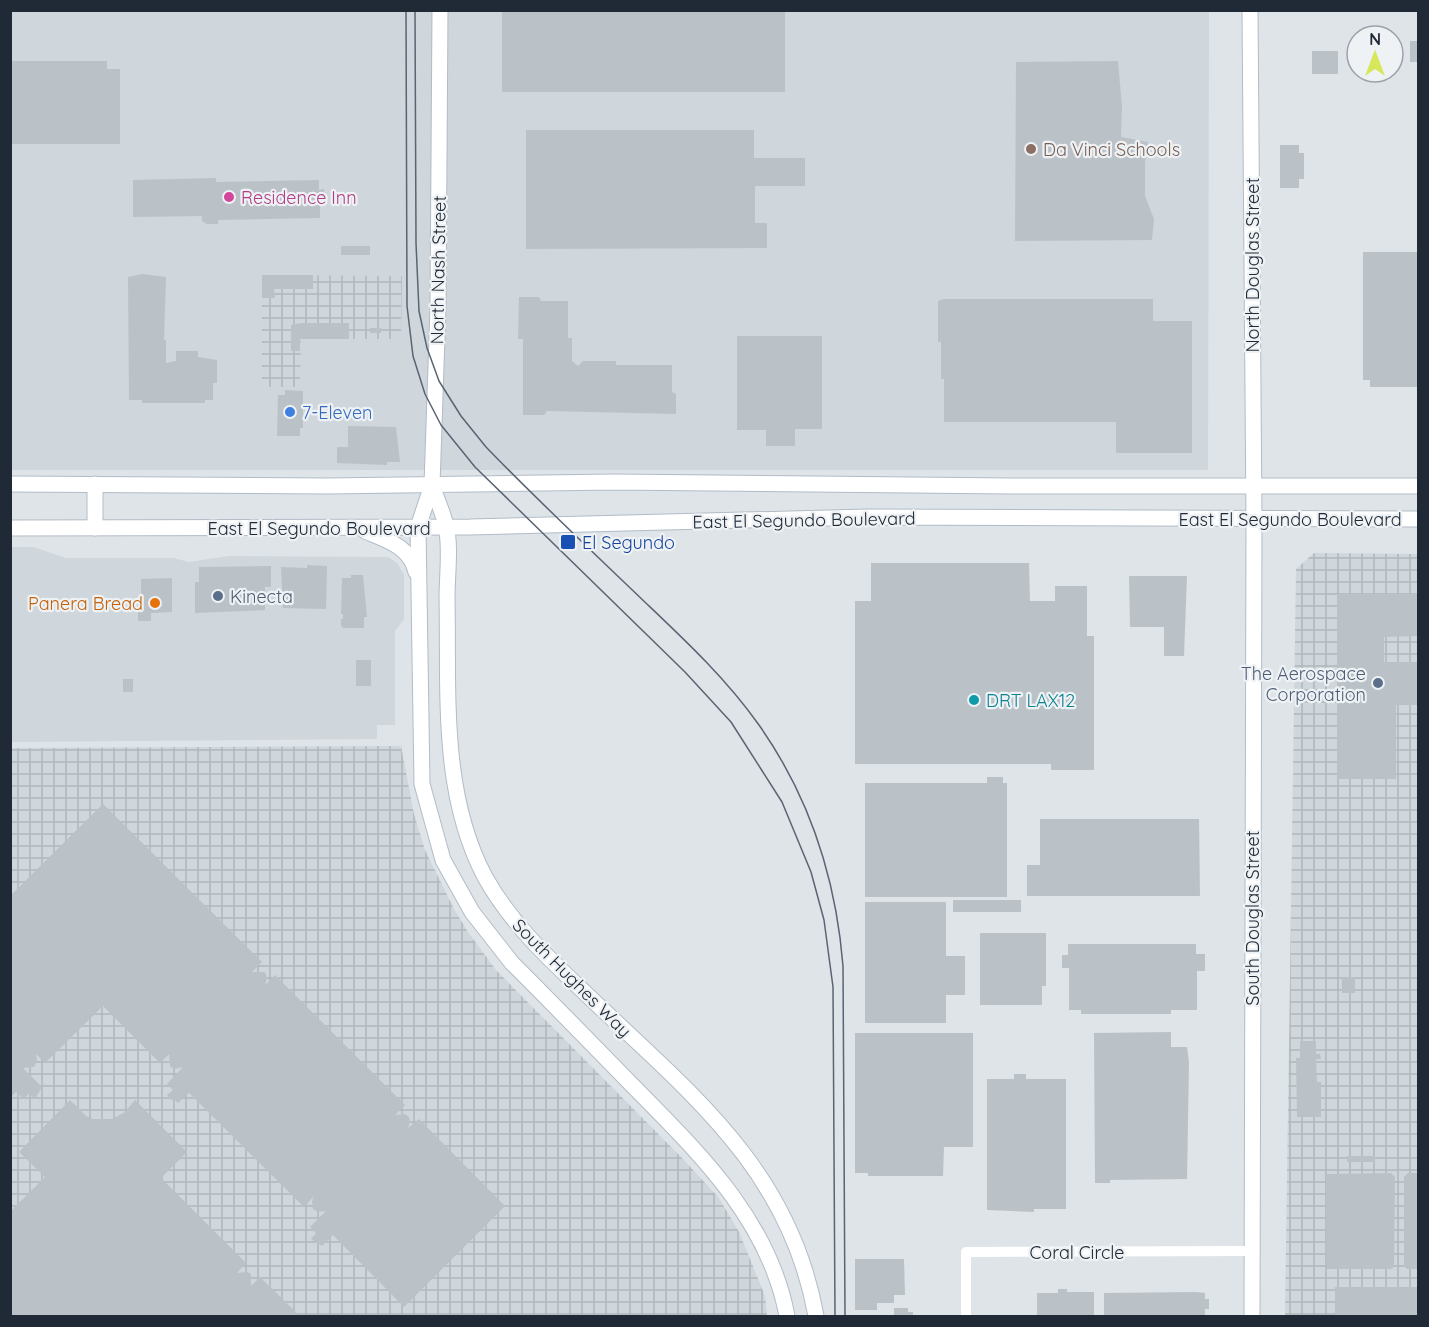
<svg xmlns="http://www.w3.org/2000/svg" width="1429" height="1327" font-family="Quicksand,sans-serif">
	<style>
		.built { fill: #cfd6dc }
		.industrial { fill: url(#industrial-grid) }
		.building { fill: #bac2c8 }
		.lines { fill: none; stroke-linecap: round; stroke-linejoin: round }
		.secondary-casing { stroke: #b2bcc7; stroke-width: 17 }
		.street { stroke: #fff; stroke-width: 10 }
		.secondary { stroke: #fff; stroke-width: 15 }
		.tram { stroke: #5a6472; stroke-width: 1.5 }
		.education-dot { fill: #8d6e63; stroke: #eef2f5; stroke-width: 2 }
		.hotel-dot { fill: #d1479c; stroke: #eef2f5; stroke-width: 2 }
		.shop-dot { fill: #3f7fe0; stroke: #eef2f5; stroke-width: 2 }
		.transit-dot { fill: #1a4fb4; stroke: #eef2f5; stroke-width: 2 }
		.service-dot { fill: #5c6f8a; stroke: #eef2f5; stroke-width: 2 }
		.food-dot { fill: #e8710a; stroke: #eef2f5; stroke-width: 2 }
		.culture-dot { fill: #0f9aa8; stroke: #eef2f5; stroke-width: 2 }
		.labels { text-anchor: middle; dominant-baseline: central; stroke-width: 4.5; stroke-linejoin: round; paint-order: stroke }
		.education-label { font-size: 18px; fill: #785e54; stroke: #eef2f5; text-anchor: start }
		.hotel-label { font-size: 18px; fill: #b23c85; stroke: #eef2f5; text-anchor: start }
		.street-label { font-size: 18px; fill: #202936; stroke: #eef2f5 }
		.shop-label { font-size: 18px; fill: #366cbe; stroke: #eef2f5; text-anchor: start }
		.transit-label { font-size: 18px; fill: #164399; stroke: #eef2f5; text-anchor: start }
		.service-label { font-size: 18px; fill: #4e5e75; stroke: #eef2f5; text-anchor: start }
		.food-label { font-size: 18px; fill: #c56008; stroke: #eef2f5; text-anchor: end }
		.culture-label { font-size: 18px; fill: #0d838f; stroke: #eef2f5; text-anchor: start }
	</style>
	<defs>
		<pattern id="industrial-grid" width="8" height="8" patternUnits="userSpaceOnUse" patternTransform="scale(1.5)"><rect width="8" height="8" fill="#cfd6dc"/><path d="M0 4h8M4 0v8" fill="none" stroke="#b1b8bd"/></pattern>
	</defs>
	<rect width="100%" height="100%" fill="#dee4e8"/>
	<!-- built -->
	<g class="built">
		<path d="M10 11H1209L1208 470H11Z"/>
		<path d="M10 547H34L65 558H173L189 562 229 556 388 557 397 563 404 575V619L395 631V725H377V739L11 742Z"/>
	</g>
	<!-- industrial -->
	<g class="industrial">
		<path d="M262 275 402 276 401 339H301L300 387H262Z"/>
		<path d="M1314 553 1418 554V1316H1285L1296 569Z"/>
		<path d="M401 746 414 814 425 850 454 909 468 932 496 970 683 1159 719 1198 739 1232 765 1296 767 1316H11L10 748Z"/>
	</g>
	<!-- building -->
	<g class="building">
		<rect x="502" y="10" width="283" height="82"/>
		<rect x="1410" y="41" width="8" height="21"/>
		<rect x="1312" y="51" width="26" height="23"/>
		<path d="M10 61H107V69H120V144H10Z"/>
		<path d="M1118 61 1122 107 1121 137 1148 142 1145 163V196L1154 219 1152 240 1015 241 1016 62Z"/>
		<path d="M526 130H754V158H805V186H755V223H767V248L526 249Z"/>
		<path d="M1280 145H1299V153H1304V179H1299V188H1280Z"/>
		<path d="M216 178V182L319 180V190L324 189V204H320V218L218 220V224H207L202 221V216L133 217V180Z"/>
		<rect x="341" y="246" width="29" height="9"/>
		<path d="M1363 252H1418V387H1370V380H1363Z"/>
		<path d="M142 274 166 277 164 340H166V363L176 361V351H198V357L217 360V383H213V400H205V403H142V400H129L128 277Z"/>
		<path d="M262 275H313V289H274L275 298H262Z"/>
		<path d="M519 297H539L541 301H568V338H572V361L578 366 583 361H616V365H672V392L676 394V414L547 411 544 415H523V339H518Z"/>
		<path d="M944 299H1153V321H1192V453H1116V422H944V379H941V342H938V301Z"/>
		<path d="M301 323H349V339H300V351H291V325Z"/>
		<rect x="370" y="328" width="11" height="5"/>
		<path d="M737 336H822V429H795V446H766V430H737Z"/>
		<path d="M285 390 303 391V428H300V436H277L278 395H285Z"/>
		<path d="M348 426 396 427 400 462H387V465L337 463V447H348Z"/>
		<path d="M871 563H1029L1030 601H1055V586H1087V636H1094V770H1051V764H855V601H871Z"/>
		<path d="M307 565 327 566 326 609 283 608 281 567 307 568Z"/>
		<path d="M271 566V587H265V610L195 613V582H199V567Z"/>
		<path d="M351 575H363L367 617H364V628H344L341 626V619H343V614H341L342 578H351Z"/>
		<path d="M1129 576H1187L1184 656H1164V627H1130Z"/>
		<path d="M172 578V612L151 613V621H138V595L141 594V579Z"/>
		<path d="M1337 594H1418V636L1384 637V662H1418V705H1396V779H1337Z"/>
		<rect x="356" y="660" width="15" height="26"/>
		<rect x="123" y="679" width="10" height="13"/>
		<path d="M987 777H1003V783H1007V897H865V783H987Z"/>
		<path d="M103 804 262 962 252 972H265L267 978 265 985 275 975 405 1105 395 1115 405 1114 409 1117 410 1122 408 1128 419 1119 505 1206 404 1307 333 1235 322 1246 311 1239 316 1233 310 1227 326 1211 318 1212 313 1209 312 1201 314 1196 304 1207 189 1093 178 1103 174 1099 172 1100 167 1095 173 1090 167 1084 183 1067 174 1069 170 1066 169 1054 160 1063 103 1006 45 1063 36 1054 37 1060 34 1067 23 1068 42 1087 35 1099 29 1093 24 1099 16 1092 10 1098V896Z"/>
		<path d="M1040 819H1199L1200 896H1027V865H1040Z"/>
		<rect x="953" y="900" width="68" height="12"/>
		<path d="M865 902H946V956H965V995H946V1023H865Z"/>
		<path d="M980 933H1046V986H1042V1005H980Z"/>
		<path d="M1068 944H1196V954H1205V971H1197V1010H1171V1014H1081V1010H1069V968H1062V955H1068Z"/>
		<rect x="1342" y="977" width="13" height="16"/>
		<path d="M1171 1032V1047H1187L1189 1062 1187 1179 1110 1180V1183H1095L1094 1033Z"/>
		<path d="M855 1033H973V1147H944L943 1176H868V1173H855Z"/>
		<path d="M1300 1041H1316V1054H1320L1321 1059H1316L1317 1082H1321V1117H1297L1296 1058H1300Z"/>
		<path d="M1014 1074H1026V1079H1066V1209H1034V1212L987 1210V1079H1014Z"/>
		<path d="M70 1100 86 1116 93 1119H112L125 1112 135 1100 187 1152 161 1178 246 1263 237 1273 247 1272 251 1274V1286L260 1277 300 1316H10V1212L45 1177 19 1152Z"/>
		<rect x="1347" y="1156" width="28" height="6"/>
		<path d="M1391 1173 1395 1177 1394 1267 1391 1269H1327L1326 1174Z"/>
		<path d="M1418 1173V1269H1407L1404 1266V1177L1408 1173Z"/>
		<path d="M855 1259H904L905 1295H894V1303H877V1310H855Z"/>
		<rect x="1335" y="1287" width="83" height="29"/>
		<path d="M1058 1289H1067V1292H1094V1316H1037V1293H1058Z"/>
		<path d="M1196 1292 1205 1293V1299H1209V1309H1205V1316H1104V1293Z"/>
		<path d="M894 1308H908V1312H913V1316H894Z"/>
	</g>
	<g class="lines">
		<!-- secondary casing -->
		<g class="secondary-casing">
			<g id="secondary">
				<path d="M440 10 438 307 432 485 418 527 422 784 443 860 472 912 512 963C553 1004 593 1045 633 1086 699 1153 769 1220 787 1316"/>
				<path d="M1250 10 1254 519 1252 1316"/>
				<path d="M10 484 328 486 614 482 1010 486H1418"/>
				<path d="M432 485C436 498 443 512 446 526 451 547 447 575 447 598 449 691 440 792 485 877 510 922 546 956 582 990 686 1090 789 1166 816 1316"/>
				<path d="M10 528 470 527 868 517 1418 519"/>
				<path d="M95 528V484"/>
				<path d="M365 531C386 540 410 546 416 572"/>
			</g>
		</g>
		<!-- street -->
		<path class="street" d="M966 1316V1252L1252 1251"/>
		<!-- secondary -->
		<use href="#secondary" class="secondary"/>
		<!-- tram -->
		<g class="tram">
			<path d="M406 10 407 306 413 356 425 394 441 425 475 467 685 672 731 722 782 802 811 872 824 920 833 987 835 1316"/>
			<path d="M415 10 416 243 419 311 427 348 439 381 461 416 486 447C538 501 594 553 648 605 688 643 727 680 759 725 809 796 836 879 843 966L845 1316"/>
		</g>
	</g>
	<!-- markers -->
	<circle class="education-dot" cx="1031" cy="149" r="6"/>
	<circle class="hotel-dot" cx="229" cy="197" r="6"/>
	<circle class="shop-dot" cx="290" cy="412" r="6"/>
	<rect class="transit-dot" x="560" y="534" width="16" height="16" rx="3"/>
	<g class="service-dot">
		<circle cx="218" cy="596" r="6"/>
		<circle cx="1378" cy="683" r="6"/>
	</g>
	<circle class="food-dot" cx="155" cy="603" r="6"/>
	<circle class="culture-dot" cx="974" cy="700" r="6"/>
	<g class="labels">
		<!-- education labels -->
		<g class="education-label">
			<text x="1043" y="149">Da Vinci Schools</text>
		</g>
		<!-- hotel labels -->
		<g class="hotel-label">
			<text x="241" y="197">Residence Inn</text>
		</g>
		<!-- street labels -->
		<g class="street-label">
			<text transform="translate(1252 265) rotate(-90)">North Douglas Street</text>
			<text transform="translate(438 270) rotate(-89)">North Nash Street</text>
			<text x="1290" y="519">East El Segundo Boulevard</text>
			<text transform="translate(804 520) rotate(-1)">East El Segundo Boulevard</text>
			<text x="319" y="528">East El Segundo Boulevard</text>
			<text transform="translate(1252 918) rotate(-90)">South Douglas Street</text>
			<text transform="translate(572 978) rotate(45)">South Hughes Way</text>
			<text x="1077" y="1252">Coral Circle</text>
		</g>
		<!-- shop labels -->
		<g class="shop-label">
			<text x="302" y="412">7-Eleven</text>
		</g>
		<!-- transit labels -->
		<g class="transit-label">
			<text x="582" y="542">El Segundo</text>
		</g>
		<!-- service labels -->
		<g class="service-label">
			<text x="230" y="596">Kinecta</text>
			<text x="1366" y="673" text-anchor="end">The Aerospace<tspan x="1366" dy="21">Corporation</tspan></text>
		</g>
		<!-- food labels -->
		<g class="food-label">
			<text x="143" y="603">Panera Bread</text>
		</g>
		<!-- culture labels -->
		<g class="culture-label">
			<text x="986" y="700">DRT LAX12</text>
		</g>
	</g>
	<!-- border -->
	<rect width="1429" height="1327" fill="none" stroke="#202936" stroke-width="24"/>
	<!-- north arrow -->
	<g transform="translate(1375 54)"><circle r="28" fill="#eef2f5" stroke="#9ca2a9" stroke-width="1.5"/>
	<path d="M0-4.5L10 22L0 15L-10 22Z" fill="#d6e75c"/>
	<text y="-9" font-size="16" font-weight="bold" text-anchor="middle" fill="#202936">N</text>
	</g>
</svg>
